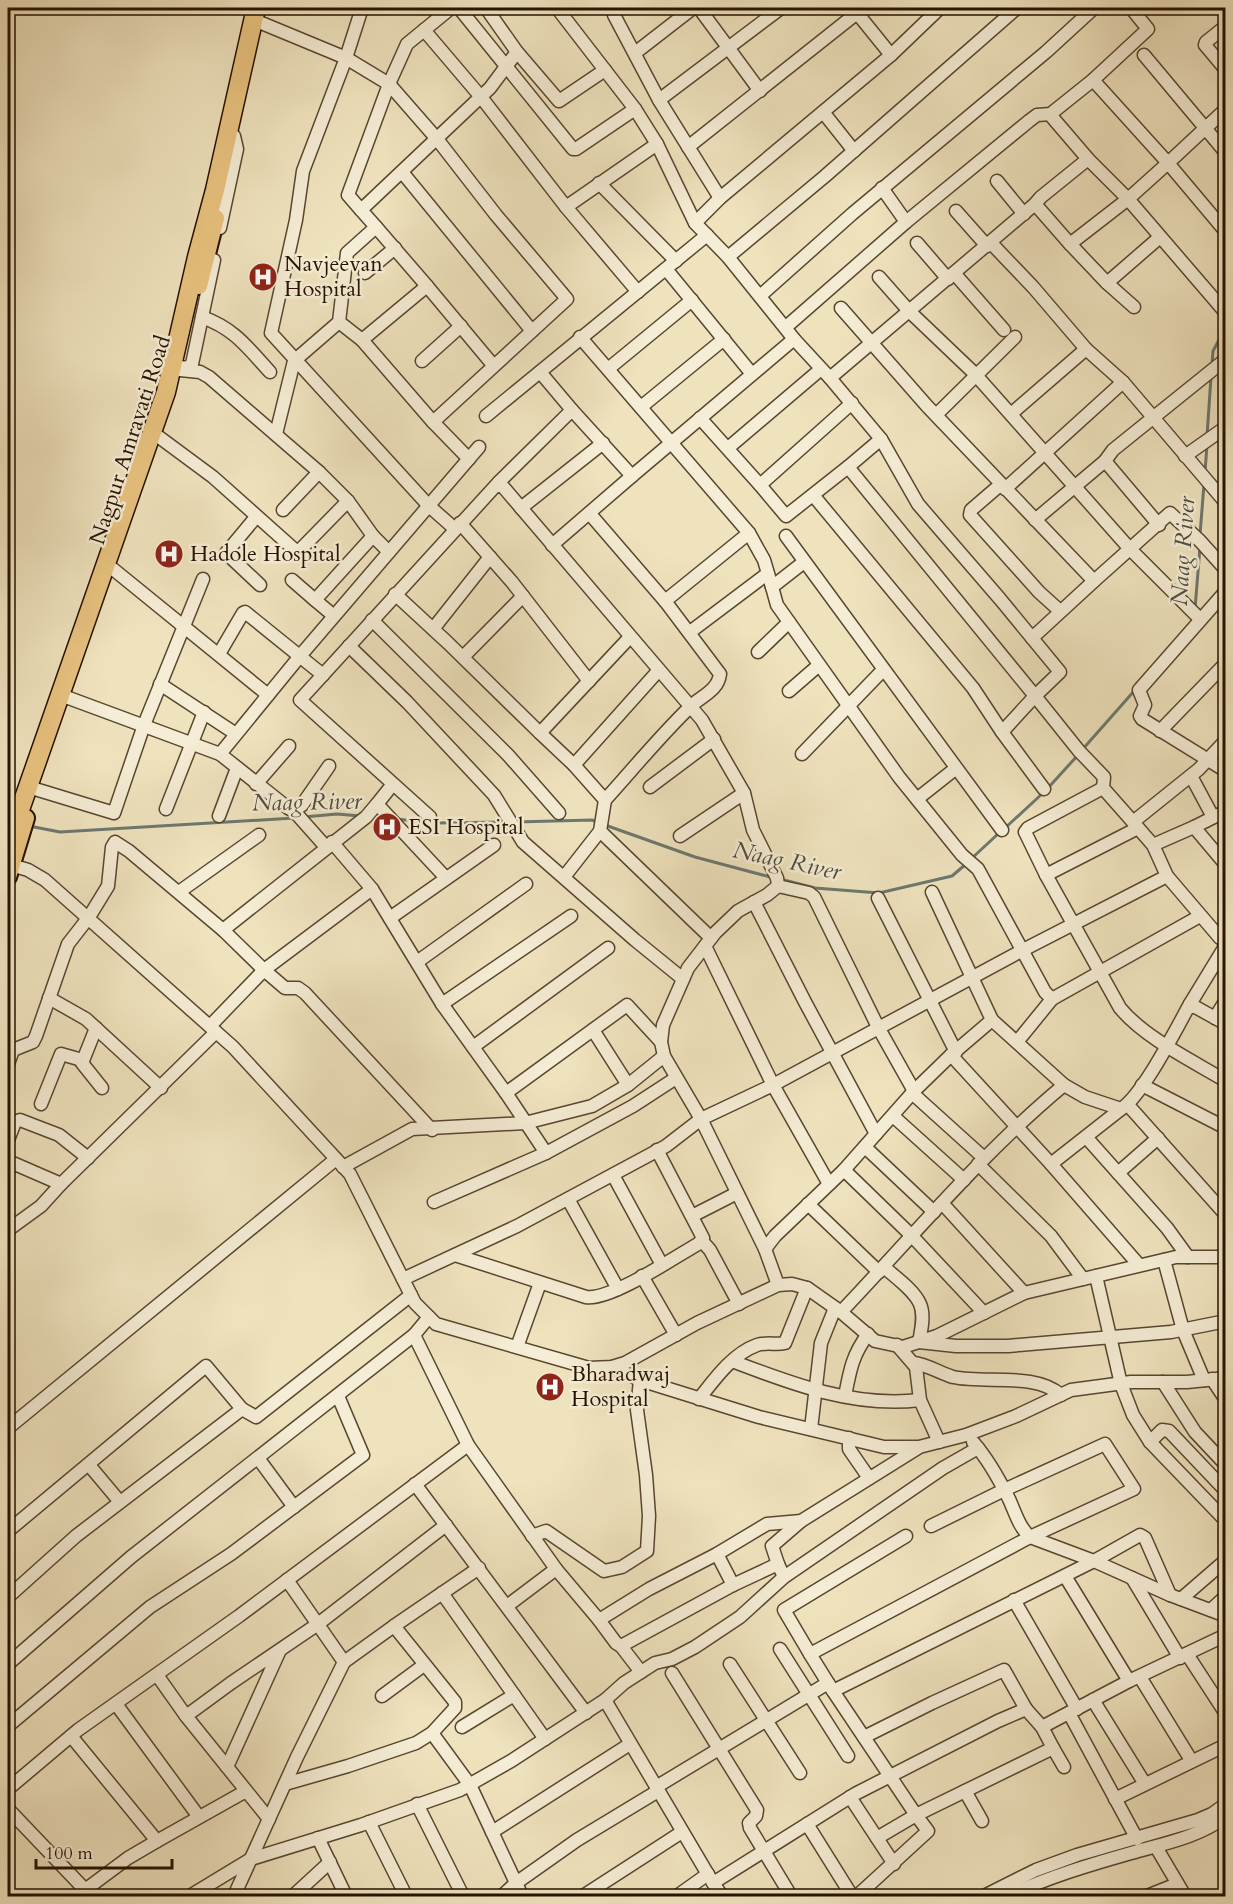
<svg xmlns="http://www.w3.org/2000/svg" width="1233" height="1904" font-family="Cardo,serif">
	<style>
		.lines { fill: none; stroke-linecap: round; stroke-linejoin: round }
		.stream { stroke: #6d7870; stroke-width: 3 }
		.minor-casing { stroke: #584630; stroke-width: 15 }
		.major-casing { stroke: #251200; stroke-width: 20 }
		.highway-casing { stroke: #251200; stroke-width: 21 }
		.minor { stroke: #f5edd5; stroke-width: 12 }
		.major { stroke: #e8c27f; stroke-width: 16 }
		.highway { stroke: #e8c27f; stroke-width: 18 }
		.labels { text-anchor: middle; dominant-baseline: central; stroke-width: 5; stroke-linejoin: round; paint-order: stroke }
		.poi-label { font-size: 22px; fill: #251200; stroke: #f5edd5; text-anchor: start }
		.street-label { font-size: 22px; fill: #251200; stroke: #f5edd5 }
		.water-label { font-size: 24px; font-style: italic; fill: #4f4e41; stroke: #f5edd5 }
	</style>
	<rect width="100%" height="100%" fill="#efe3be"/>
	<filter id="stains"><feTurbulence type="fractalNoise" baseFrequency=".00333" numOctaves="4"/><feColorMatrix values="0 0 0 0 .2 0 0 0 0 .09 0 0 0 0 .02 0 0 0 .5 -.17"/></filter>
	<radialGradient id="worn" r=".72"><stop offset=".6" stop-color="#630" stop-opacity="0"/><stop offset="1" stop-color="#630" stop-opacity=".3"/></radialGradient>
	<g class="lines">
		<!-- stream -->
		<g class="stream">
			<path d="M1212 364 1213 351 1226 327"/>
			<path d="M1207 436 1211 377"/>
			<path d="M1205 472 1207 445"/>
			<path d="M1200 535 1204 484"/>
			<path d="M1195 609 1200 547"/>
			<path d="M1082 750 1135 690"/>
			<path d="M1048 788 1078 755"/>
			<path d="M304 817 337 814 360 816"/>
			<path d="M396 819 436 823 507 822"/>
			<path d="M516 822 592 820 599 823"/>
			<path d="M605 825 695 857 774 878"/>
			<path d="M29 826 60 832 294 818"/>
			<path d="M1004 829 1043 793"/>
			<path d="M971 859 999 833"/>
			<path d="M780 879 815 888 879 893 952 876 966 864"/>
		</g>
		<!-- minor casing -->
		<g class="minor-casing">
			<g id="minor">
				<path d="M451 8 407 44 389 84 437 139 496 215 567 299 433 422 469 459"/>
				<path d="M459 8 573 149H576L635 109"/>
				<path d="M486 8 517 52 559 101 605 70"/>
				<path d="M557 8 635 109 657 144 695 223 728 257 794 339 830 378 1035 204 1070 244 1128 199 1168 163 1226 232"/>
				<path d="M614 8V15L659 100 720 198"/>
				<path d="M699 8 760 91"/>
				<path d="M1131 8 1148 29 1093 80 1053 112 1052 117 1088 159 1128 199 1226 313"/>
				<path d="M259 22 346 58 303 171 296 220 271 333 429 506 455 529"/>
				<path d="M1226 26 1206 42 1205 45 1226 70"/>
				<path d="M424 30 481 97 566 207 657 144"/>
				<path d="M635 53 693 8"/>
				<path d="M891 55 940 8"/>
				<path d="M1144 55 1226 153"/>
				<path d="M1093 80 1168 163 1226 109"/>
				<path d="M659 100 781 8"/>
				<path d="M823 112 854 151"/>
				<path d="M688 147 857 13"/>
				<path d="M402 172 532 331"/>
				<path d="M997 181 1024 214"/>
				<path d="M599 183 676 261"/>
				<path d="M882 188 906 222"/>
				<path d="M1035 204 1041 197 1088 159"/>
				<path d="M566 207 638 292"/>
				<path d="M361 210 348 195 389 84 346 58 362 8"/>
				<path d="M956 211 987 246"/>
				<path d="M695 223 720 198 891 55 853 8"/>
				<path d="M376 227 427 286"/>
				<path d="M220 228 237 149 234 136"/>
				<path d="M917 243 948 279"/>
				<path d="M991 243 1033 287 1086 349 1123 382 1226 503"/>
				<path d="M1070 244 1107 283 1160 237"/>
				<path d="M728 257 824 177 1017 8"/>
				<path d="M666 269 752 374"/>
				<path d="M365 273 395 248"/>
				<path d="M954 273 1004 330"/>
				<path d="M879 277 909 311 974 373 1130 549 1200 619"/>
				<path d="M1107 283 1134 307"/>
				<path d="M760 296 852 214 1046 52 1094 8"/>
				<path d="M841 308 927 406 1094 581 1032 638"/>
				<path d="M202 317C235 329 247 347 270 372"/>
				<path d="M339 322 362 340"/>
				<path d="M786 327 906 222 1029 121 1037 115 1051 114"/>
				<path d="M580 337 749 533"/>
				<path d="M422 361 461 326"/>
				<path d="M180 367 187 368 192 364 214 260"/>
				<path d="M608 369 692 300"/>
				<path d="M180 370 200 372 209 377 319 472 348 501 373 536 389 552"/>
				<path d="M540 372 572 410"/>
				<path d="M830 378 881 439 918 504 1000 599 1060 672 1035 696 1079 751 1104 777 1103 788 1133 822"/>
				<path d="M641 407 724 339"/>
				<path d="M1011 414 1086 349"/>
				<path d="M936 415 1015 337"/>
				<path d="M486 416 707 235"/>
				<path d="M700 418 760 485 852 403"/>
				<path d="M433 422 362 340 427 286 493 365"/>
				<path d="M276 434 294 361 339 322 347 253 376 227 361 210 490 88 517 52"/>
				<path d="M159 437 213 477 296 551 300 550 348 501"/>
				<path d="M728 448 821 369"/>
				<path d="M1185 456 1226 427"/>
				<path d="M1105 461 1113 450 1226 359"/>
				<path d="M632 476 794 339"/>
				<path d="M499 482 572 410 632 476 552 545"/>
				<path d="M760 485 786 516 848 467"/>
				<path d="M1000 485 971 510 970 515 1039 592 1060 611"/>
				<path d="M1005 489 1123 382"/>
				<path d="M813 495 973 688 1002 732 1035 696 848 467 881 439"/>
				<path d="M521 508 603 443"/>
				<path d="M283 510 319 472"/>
				<path d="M590 514 665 601"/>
				<path d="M256 517 226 553 260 585"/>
				<path d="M1035 520 1105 461 1159 525"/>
				<path d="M460 523 512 582 589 681"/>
				<path d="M786 536 1002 830"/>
				<path d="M804 562 772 587 777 605 899 777 962 855 978 869 1045 992 1052 999 1200 916"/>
				<path d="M113 569 268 695"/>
				<path d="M292 580 315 600"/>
				<path d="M1094 581 1170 513 1200 541 1226 570"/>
				<path d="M1226 591 1139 690 1145 705 1140 716 1142 719 1226 771"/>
				<path d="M395 594 448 643 540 733 630 637"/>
				<path d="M334 616 315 600 373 536"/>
				<path d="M372 620 508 755 559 813"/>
				<path d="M433 629 490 557"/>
				<path d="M690 632 767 574"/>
				<path d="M349 646 407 702 494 795 523 842 635 940 683 979"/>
				<path d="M758 652 789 622"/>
				<path d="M219 654 243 613 245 612 323 675"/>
				<path d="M463 657 523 596"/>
				<path d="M160 684 236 734"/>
				<path d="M789 691 819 665"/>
				<path d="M66 697 220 754"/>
				<path d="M1160 731 1226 663"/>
				<path d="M1002 732 1044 789"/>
				<path d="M540 733 574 765 659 670"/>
				<path d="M802 754 883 670"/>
				<path d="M574 765 605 800 600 831"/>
				<path d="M329 766 302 805 294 811 288 808 220 754 300 656 479 447"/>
				<path d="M1191 776 1213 817"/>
				<path d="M256 784 289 746"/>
				<path d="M650 787 714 739"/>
				<path d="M1103 788 1028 828 1025 832 1027 836 1046 875 1120 1008C1145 1038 1191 1060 1226 1081"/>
				<path d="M35 789 114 813 144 725 203 579"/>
				<path d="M917 799 955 769"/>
				<path d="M605 800C633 769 660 736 690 707 701 696 718 691 720 674L665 601 749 533 764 560 772 587"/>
				<path d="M377 804 393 784"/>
				<path d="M166 809 204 712"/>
				<path d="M294 811 326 847"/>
				<path d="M1226 811 1194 827 1226 865"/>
				<path d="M219 816 237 768"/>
				<path d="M430 817 300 700 499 482 702 720 744 793 753 830 777 878 778 886 767 895 738 911 715 933 688 968 663 1025 661 1042 664 1056 701 1119 765 1249 775 1236 844 1170 914 1091 951 1055 992 1020 1064 1085"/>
				<path d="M680 836 744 793"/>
				<path d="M332 842 372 889 442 1004 506 1093 627 1005 661 1042"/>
				<path d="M1153 845 1194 827"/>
				<path d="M8 864 28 870 45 880 233 1047 350 1174 415 1303 436 1324 589 1368 612 1367 625 1363 697 1323 778 1285 792 1284 807 1288 841 1312 875 1341 903 1347 937 1336 1024 1293 1176 1257H1226"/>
				<path d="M1046 875 1138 828"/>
				<path d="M1167 876 1220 938 1226 941"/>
				<path d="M564 877 600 831 711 938"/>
				<path d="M778 886 809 893 814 897 878 1027 914 1091"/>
				<path d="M179 892 259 835"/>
				<path d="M932 892 992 1020"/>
				<path d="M878 898 956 1052"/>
				<path d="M754 902 805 1002 876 1134"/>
				<path d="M390 918 494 845"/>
				<path d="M223 930 366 817 377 804 446 878"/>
				<path d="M705 946 773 1085 829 1184"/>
				<path d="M417 962 526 884"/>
				<path d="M49 998 86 1019 161 1088"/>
				<path d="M442 1004 571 916"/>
				<path d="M1190 1004 1226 945"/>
				<path d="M1215 1018 1226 1000"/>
				<path d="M210 1026 264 970 285 988H298L305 993 432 1130"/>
				<path d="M96 1028 82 1063 102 1088"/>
				<path d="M593 1030 628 1085"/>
				<path d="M1017 1042 1052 999"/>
				<path d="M473 1047 608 948"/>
				<path d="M951 1055 1051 1164"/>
				<path d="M8 1064 13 1050 33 1042 36 1036 68 944 89 917 108 886 112 847 115 842 129 851 223 930 264 970 372 889"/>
				<path d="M1142 1085 1226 1128"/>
				<path d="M506 1093 546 1153"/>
				<path d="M912 1093 984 1158"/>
				<path d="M41 1104 61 1054 82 1060"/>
				<path d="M1128 1105 1226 1215"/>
				<path d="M1121 1109 1051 1164 1139 1265"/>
				<path d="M893 1116 964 1180"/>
				<path d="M1086 1137 1167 1228 1188 1257"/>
				<path d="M8 1140 15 1122 20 1120 59 1135 88 1158"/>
				<path d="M865 1147 934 1212"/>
				<path d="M8 1161 61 1184 216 1032"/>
				<path d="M978 1164 1051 1236 1083 1279"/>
				<path d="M343 1167 412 1129 525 1123 592 1106 628 1085 664 1056"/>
				<path d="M844 1170 912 1236 984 1313"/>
				<path d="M1118 1173 1158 1138"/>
				<path d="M613 1175 662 1265"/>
				<path d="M568 1199 618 1289"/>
				<path d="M434 1202 546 1153 633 1106 676 1078"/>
				<path d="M942 1203 1024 1293"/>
				<path d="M808 1204 879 1272"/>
				<path d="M692 1216 737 1193"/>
				<path d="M8 1230 41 1206 61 1184"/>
				<path d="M702 1241 710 1250 739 1304"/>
				<path d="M765 1249 778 1285"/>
				<path d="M455 1255 586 1297C610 1301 675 1257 698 1244L703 1238 657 1150"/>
				<path d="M1164 1260 1183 1330 1204 1380"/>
				<path d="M884 1267C895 1277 914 1290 920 1304 925 1315 921 1331 919 1342L956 1346H1008L1171 1332 1226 1321"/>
				<path d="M642 1276 676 1335"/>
				<path d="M1096 1276 1121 1384 1133 1415 1150 1442 1226 1521"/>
				<path d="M403 1279 517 1226 666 1146 701 1119 773 1085 1023 950 1167 876 1153 845 1133 822 1199 769 1226 740"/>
				<path d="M841 1312C914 1235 982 1153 1064 1085L1085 1097 1121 1109C1143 1095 1176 1029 1190 1004L1226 1024"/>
				<path d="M414 1335 429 1317"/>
				<path d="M897 1345 916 1367 920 1400 939 1442"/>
				<path d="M517 1347 540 1283"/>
				<path d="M732 1361C792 1384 855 1408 920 1400"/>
				<path d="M914 1363C928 1365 940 1373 953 1377 986 1384 1035 1372 1061 1395"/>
				<path d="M612 1367 640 1380 759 1417 884 1447H919L966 1435 1016 1416 1071 1390 1131 1382H1187L1226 1378"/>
				<path d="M1212 1379 1226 1400"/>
				<path d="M1163 1382 1195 1432 1226 1465"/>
				<path d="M845 1396C850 1370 852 1356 868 1334"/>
				<path d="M699 1399C714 1380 732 1354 757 1345 766 1342 776 1345 785 1343L807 1288"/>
				<path d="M242 1409 256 1417 411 1295"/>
				<path d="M8 1428 336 1159"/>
				<path d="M811 1429 821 1343 835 1308"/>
				<path d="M849 1438V1449L869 1478"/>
				<path d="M973 1442C988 1459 999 1479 1009 1499 1015 1512 1019 1527 1030 1537L1094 1561 1170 1595 1226 1616"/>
				<path d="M1150 1442 1162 1430 1169 1431 1226 1491"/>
				<path d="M258 1458 294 1507"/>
				<path d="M89 1465 120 1502"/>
				<path d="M415 1484 586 1713"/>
				<path d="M931 1526 1004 1490 1105 1444 1134 1489 1030 1537 810 1654 833 1691 916 1815 1053 1748 1042 1727"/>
				<path d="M8 1531 206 1366 242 1409 76 1536 8 1597"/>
				<path d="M532 1536 546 1531 604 1571 622 1567 647 1551 649 1516 646 1475 637 1410 640 1380"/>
				<path d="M717 1554 733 1585"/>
				<path d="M778 1564 772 1546 801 1521"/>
				<path d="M1065 1576 1129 1681"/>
				<path d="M784 1577 778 1564 733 1585 621 1646 616 1643 599 1620 649 1589 717 1554 767 1524 801 1521 918 1448"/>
				<path d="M1132 1578 1180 1658"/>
				<path d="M287 1580 344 1662"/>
				<path d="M442 1593 514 1695"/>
				<path d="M1181 1599 1226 1560"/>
				<path d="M1014 1600 1077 1709"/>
				<path d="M507 1606 556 1569"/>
				<path d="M1211 1610 1226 1596"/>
				<path d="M621 1646 641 1672"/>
				<path d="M780 1649 848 1756"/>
				<path d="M810 1654 784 1610 906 1536"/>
				<path d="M1187 1654 1226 1714"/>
				<path d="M8 1664 131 1557 414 1335 468 1445 556 1569 599 1620"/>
				<path d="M730 1664 800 1773"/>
				<path d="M672 1673 757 1810 756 1816 749 1823 750 1828 791 1896"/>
				<path d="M157 1675 186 1716"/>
				<path d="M1140 1677 1191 1760"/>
				<path d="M833 1691 1094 1561 1140 1535 1145 1538 1170 1595"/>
				<path d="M382 1696 424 1665"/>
				<path d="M605 1700 624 1683 655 1663 672 1659 695 1647 740 1617 784 1577 943 1468 978 1448"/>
				<path d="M1093 1700 1145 1784"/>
				<path d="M116 1704 199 1817"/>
				<path d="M1069 1713 1137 1839"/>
				<path d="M8 1726 150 1607 231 1554 363 1455 338 1396"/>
				<path d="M462 1727 514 1695 545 1739"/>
				<path d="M432 1733 470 1785 516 1883 502 1896"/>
				<path d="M71 1736 157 1841 246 1791"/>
				<path d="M864 1737 932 1703 1004 1670 1026 1709"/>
				<path d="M1053 1748 1064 1767"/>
				<path d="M227 1767 280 1650"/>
				<path d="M285 1784 348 1766 416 1743 432 1733 455 1708V1702L394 1626 479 1568"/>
				<path d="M656 1787 828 1683"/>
				<path d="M8 1789 78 1730 239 1616 468 1445"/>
				<path d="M965 1791 982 1821"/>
				<path d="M850 1797 894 1864"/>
				<path d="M1115 1799 1226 1745"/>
				<path d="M417 1804 463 1896"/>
				<path d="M8 1809 91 1896"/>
				<path d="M269 1819 186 1716 231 1683 318 1624 446 1525"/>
				<path d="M369 1822 406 1896"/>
				<path d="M807 1824 852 1896"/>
				<path d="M492 1832 630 1744"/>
				<path d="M318 1838 346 1896"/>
				<path d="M1156 1847 1185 1896"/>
				<path d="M713 1883 722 1896"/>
				<path d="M85 1890 128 1858 157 1841"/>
				<path d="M190 1896 251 1859 361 1825 460 1790 511 1761 605 1700 713 1883 855 1794 998 1721 1026 1709 1042 1727 1129 1681 1226 1635"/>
				<path d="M234 1896 297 1757 344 1662 394 1626"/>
				<path d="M293 1896 330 1862"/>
				<path d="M522 1896 516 1883 577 1840 658 1791"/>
				<path d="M583 1896 682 1832"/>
				<path d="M677 1896 708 1874"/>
				<path d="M857 1896 928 1831 916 1815 877 1838"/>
				<path d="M984 1896 1036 1870 1077 1855 1198 1820 1212 1814 1226 1804"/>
				<path d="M1008 1896C1048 1877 1089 1865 1131 1853 1162 1844 1200 1837 1226 1816"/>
				<path d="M1147 1896 1177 1884"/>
			</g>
		</g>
		<!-- major casing -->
		<g class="major-casing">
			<g id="major">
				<path d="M199 286 216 218"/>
				<path d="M8 877 26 818"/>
			</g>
		</g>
		<!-- highway casing -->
		<g class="highway-casing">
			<path id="highway" d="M8 844 166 392 197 257 215 190 256 8"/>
		</g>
		<!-- minor -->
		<use href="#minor" class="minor"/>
		<!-- major -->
		<use href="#major" class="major"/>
		<!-- highway -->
		<use href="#highway" class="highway"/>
	</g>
	<!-- icons -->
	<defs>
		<g id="hospital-disc" transform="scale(1.5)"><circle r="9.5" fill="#8f2418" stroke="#f5edd5"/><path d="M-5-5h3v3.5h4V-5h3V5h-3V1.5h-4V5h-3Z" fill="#fff"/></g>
	</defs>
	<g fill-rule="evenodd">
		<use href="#hospital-disc" x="263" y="277"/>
		<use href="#hospital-disc" x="169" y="554"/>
		<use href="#hospital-disc" x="387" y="827"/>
		<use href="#hospital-disc" x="550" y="1387"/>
	</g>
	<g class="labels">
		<!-- poi labels -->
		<g class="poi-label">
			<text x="284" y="264">Navjeevan<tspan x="284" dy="25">Hospital</tspan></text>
			<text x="190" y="554">Hadole Hospital</text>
			<text x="408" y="827">ESI Hospital</text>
			<text x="571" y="1374">Bharadwaj<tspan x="571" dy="25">Hospital</tspan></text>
		</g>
		<!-- street labels -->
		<g class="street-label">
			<text transform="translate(130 440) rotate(-72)">Nagpur Amravati Road</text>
		</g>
		<!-- water labels -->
		<g class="water-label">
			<text transform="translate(1183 551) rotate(-86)">Naag River</text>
			<text transform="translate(307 802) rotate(-1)">Naag River</text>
			<text transform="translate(787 861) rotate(12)">Naag River</text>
		</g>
	</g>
	<!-- margin -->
	<rect width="1233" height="1904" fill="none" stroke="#efe3be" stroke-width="30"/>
	<rect x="9" y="9" width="1215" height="1886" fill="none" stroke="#251200" stroke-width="3"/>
	<rect x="15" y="15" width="1203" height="1874" fill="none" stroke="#251200" stroke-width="1.5"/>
	<!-- scale -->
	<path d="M36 1859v9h136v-9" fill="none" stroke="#251200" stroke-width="3"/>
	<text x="45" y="1859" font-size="18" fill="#251200" stroke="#f5edd5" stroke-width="4.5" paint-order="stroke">100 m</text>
	<rect width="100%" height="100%" filter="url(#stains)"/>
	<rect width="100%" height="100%" fill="url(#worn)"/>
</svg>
